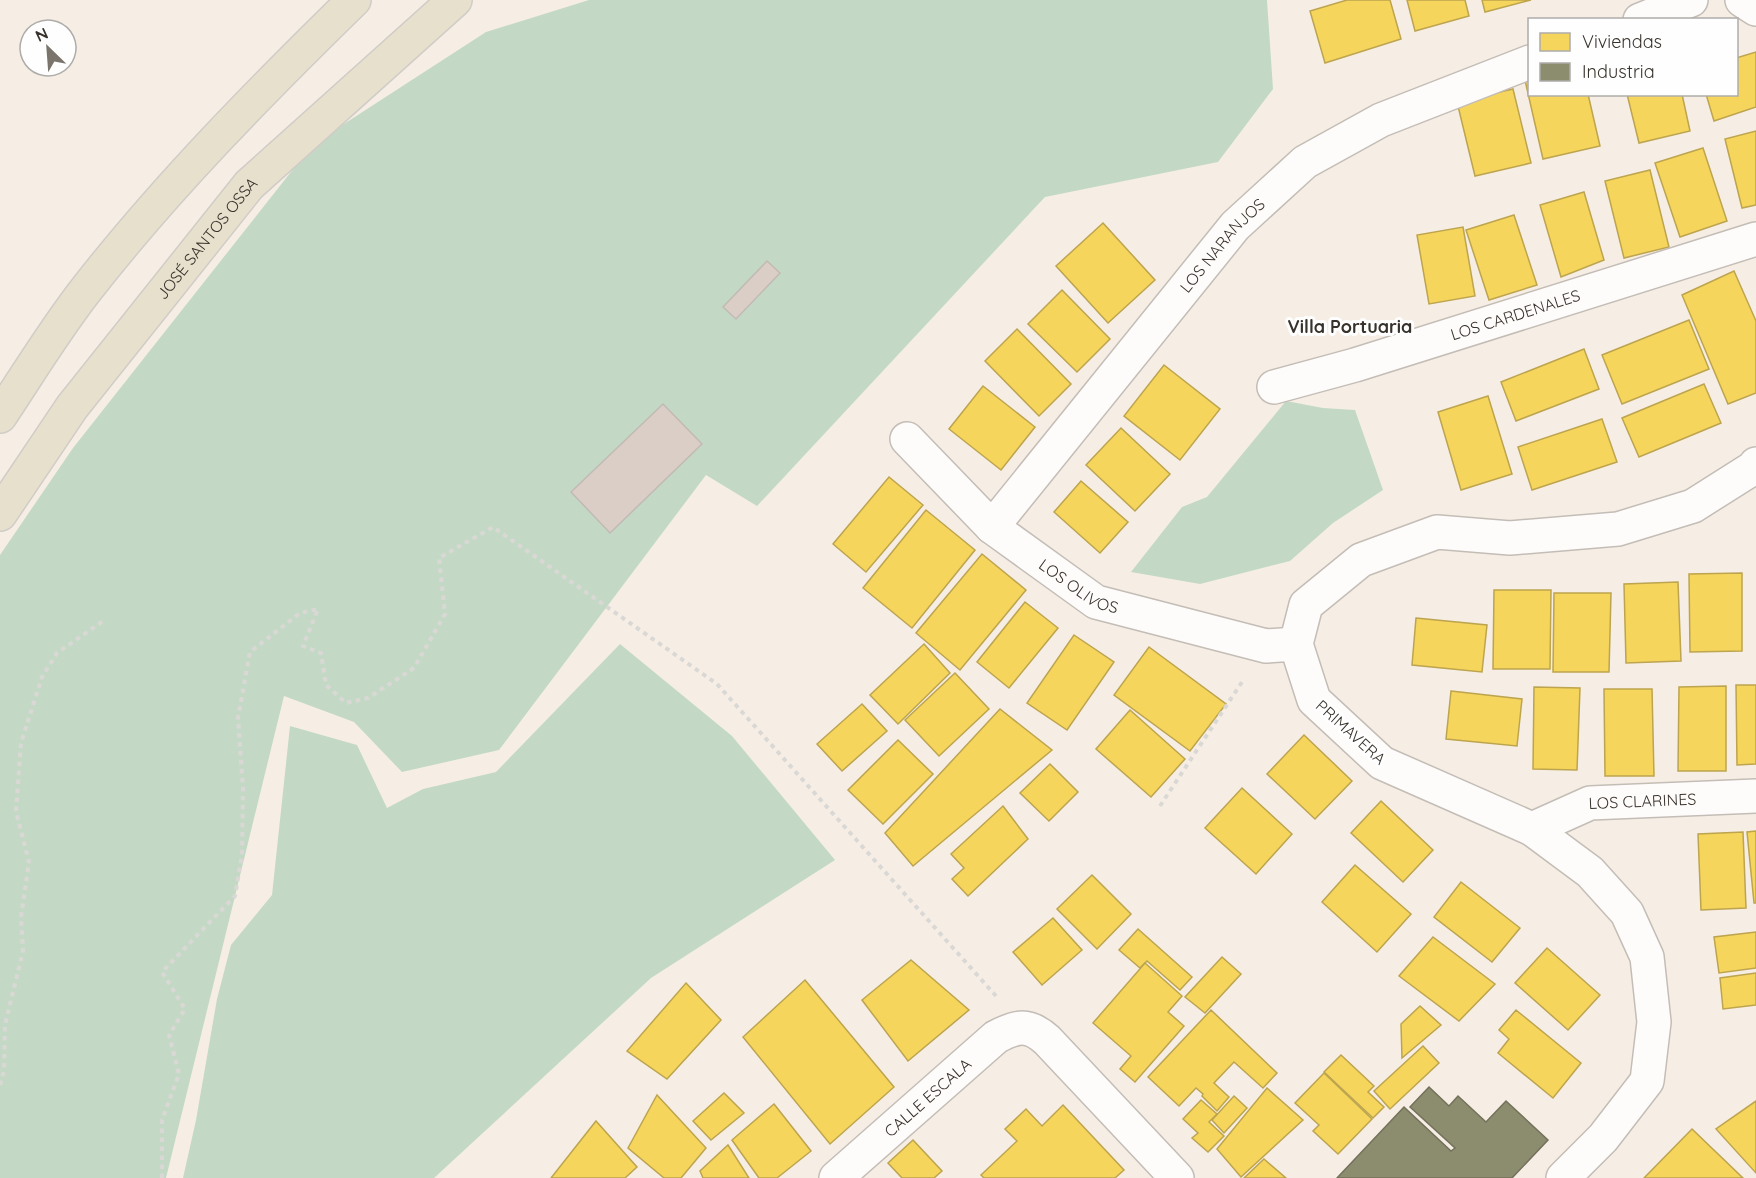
<svg xmlns="http://www.w3.org/2000/svg" width="1756" height="1178" font-family="Quicksand,sans-serif">
	<style>
		.forest { fill: #c3d9c5 }
		.homes { fill: #f6d55c; stroke: #bda44e; stroke-width: 1.5 }
		.industry { fill: #8c8c6e; stroke: #73715a; stroke-width: 1.5 }
		.building { fill: #dbcec7; stroke: #c2bab5; stroke-width: 1.5 }
		.lines { fill: none; stroke-linecap: round; stroke-linejoin: round }
		.minor-casing { stroke: #c3bdb6; stroke-width: 36 }
		.tertiary-casing { stroke: #c3bdb6; stroke-width: 36 }
		.motorway-casing { stroke: #d0ccc7; stroke-width: 36 }
		.path { stroke: #dad8d5; stroke-width: 4; stroke-dasharray: 4.5 4.5; stroke-linecap: butt }
		.minor { stroke: #fefcfb; stroke-width: 33 }
		.tertiary { stroke: #fefcfb; stroke-width: 33 }
		.motorway { stroke: #e7e0cd; stroke-width: 33 }
		.labels { text-anchor: middle; dominant-baseline: central; stroke-width: 6; stroke-linejoin: round; paint-order: stroke }
		.street-label { font-size: 16px; fill: #38322c; stroke: #fdfefd }
		.neighbourhood-label { font-size: 18px; font-weight: bold; fill: #38322c; stroke: #fdfefd }
	</style>
	<rect width="100%" height="100%" fill="#f6eee5"/>
	<!-- forest -->
	<g class="forest">
		<path d="M589 0H1267L1273 89 1218 162 1045 197 757 506 706 475 499 750 402 772 354 722 284 696 166 1178H0V555L73 448 313 144 486 32Z"/>
		<path d="M1286 401 1323 408 1355 410 1383 490 1333 523 1290 561 1200 584 1131 572 1182 507 1207 497Z"/>
		<path d="M620 644 732 736 835 860 651 978 434 1178H183L196 1120 217 999 231 945 272 895 290 726 357 745 387 808 423 789 496 772Z"/>
	</g>
	<!-- homes -->
	<g class="homes">
		<path d="M1347 0H1390L1401 39 1325 63 1310 11Z"/>
		<path d="M1407 0H1465L1469 16 1415 31Z"/>
		<path d="M1482 0H1531L1485 12Z"/>
		<path d="M1756 52V107L1714 121 1706 94H1736V58Z"/>
		<path d="M1530 75V94H1588L1600 146 1543 159 1524 76Z"/>
		<path d="M1513 89 1531 163 1475 176 1457 102Z"/>
		<path d="M1627 94H1682L1690 131 1639 143Z"/>
		<path d="M1756 131V205L1742 208 1725 139Z"/>
		<path d="M1703 148 1727 221 1680 237 1655 163Z"/>
		<path d="M1650 170 1669 247 1624 258 1605 181Z"/>
		<path d="M1584 192 1604 260 1561 277 1540 205Z"/>
		<path d="M1514 215 1537 285 1489 300 1466 230Z"/>
		<path d="M1103 223 1155 280 1108 323 1056 266Z"/>
		<path d="M1463 227 1475 296 1429 304 1417 235Z"/>
		<path d="M1734 271 1756 321V393L1728 404 1682 295Z"/>
		<path d="M1062 290 1110 339 1077 372 1028 324Z"/>
		<path d="M1689 320 1709 369 1622 404 1602 355Z"/>
		<path d="M1017 329 1071 384 1039 416 985 361Z"/>
		<path d="M1584 349 1599 389 1516 421 1501 382Z"/>
		<path d="M1164 365 1220 409 1180 460 1124 416Z"/>
		<path d="M1704 384 1721 423 1639 457 1622 418Z"/>
		<path d="M983 386 1035 427 1001 470 949 429Z"/>
		<path d="M1488 396 1512 474 1461 490 1438 412Z"/>
		<path d="M1602 419 1617 462 1532 490 1518 447Z"/>
		<path d="M1121 428 1170 474 1135 511 1086 465Z"/>
		<path d="M889 477 923 505 866 572 833 544Z"/>
		<path d="M1081 481 1128 522 1100 553 1054 512Z"/>
		<path d="M926 510 975 550 912 628 863 588Z"/>
		<path d="M982 554 1026 590 960 670 916 633Z"/>
		<path d="M1742 573V651L1690 652 1689 574Z"/>
		<path d="M1678 582 1681 661 1626 663 1624 584Z"/>
		<path d="M1494 590H1551L1550 669H1493Z"/>
		<path d="M1554 593H1611L1609 672H1553Z"/>
		<path d="M1025 602 1058 628 1009 688 977 662Z"/>
		<path d="M1416 618 1487 625 1482 672 1412 665Z"/>
		<path d="M1074 635 1114 662 1067 730 1027 703Z"/>
		<path d="M924 644 950 673 898 724 870 695Z"/>
		<path d="M1149 647 1226 704 1190 751 1114 695Z"/>
		<path d="M955 673 989 709 939 756 905 720Z"/>
		<path d="M1736 685H1756V764L1737 765Z"/>
		<path d="M1726 686V771H1678L1679 687Z"/>
		<path d="M1534 687 1580 688 1577 770 1533 769Z"/>
		<path d="M1604 689H1652L1654 776H1605Z"/>
		<path d="M1451 691 1522 699 1517 746 1446 739Z"/>
		<path d="M862 704 887 731 842 771 817 744Z"/>
		<path d="M1000 709 1052 750 913 866 885 833Z"/>
		<path d="M1130 710 1185 759 1151 797 1096 749Z"/>
		<path d="M1304 735 1352 781 1315 819 1267 774Z"/>
		<path d="M898 740 933 774 883 824 848 790Z"/>
		<path d="M1050 764 1078 792 1049 821 1020 793Z"/>
		<path d="M1242 788 1292 834 1256 874 1205 828Z"/>
		<path d="M1381 801 1433 850 1403 882 1351 833Z"/>
		<path d="M1003 806 1028 839 968 896 952 879 964 868 951 854Z"/>
		<path d="M1756 831V903H1754L1747 832Z"/>
		<path d="M1743 832 1746 908 1701 910 1698 834Z"/>
		<path d="M1355 865 1411 914 1377 952 1322 902Z"/>
		<path d="M1092 875 1131 914 1097 949 1057 909Z"/>
		<path d="M1461 882 1520 928 1492 962 1434 917Z"/>
		<path d="M1053 918 1082 950 1042 985 1013 952Z"/>
		<path d="M1138 929 1192 977 1180 990 1147 961 1140 968 1119 950Z"/>
		<path d="M1756 932V968L1719 973 1714 937Z"/>
		<path d="M1433 937 1495 984 1459 1021 1399 976Z"/>
		<path d="M1547 948 1600 995 1568 1030 1515 983Z"/>
		<path d="M1222 957 1241 974 1205 1013 1185 997Z"/>
		<path d="M911 960 969 1010 908 1061 862 1000Z"/>
		<path d="M1145 963 1182 996 1168 1012 1184 1026 1135 1082 1120 1069 1131 1056 1093 1023Z"/>
		<path d="M1756 973V1005L1723 1009 1720 978Z"/>
		<path d="M805 980 894 1087 830 1144 743 1037Z"/>
		<path d="M686 983 721 1020 667 1079 627 1051Z"/>
		<path d="M1420 1006 1441 1025 1402 1058 1401 1024Z"/>
		<path d="M1211 1010 1277 1073 1263 1088 1234 1062 1214 1083 1229 1097 1217 1111 1202 1096 1203 1094 1196 1088 1179 1106 1148 1077Z"/>
		<path d="M1516 1010 1581 1063 1553 1098 1498 1053 1509 1039 1499 1030Z"/>
		<path d="M1423 1046 1439 1063 1390 1109 1374 1091Z"/>
		<path d="M1341 1055 1374 1086 1368 1092 1384 1107 1373 1118 1324 1072Z"/>
		<path d="M1324 1073 1372 1119 1338 1154 1313 1131 1319 1125 1295 1103Z"/>
		<path d="M1267 1088 1303 1120 1241 1177 1217 1149Z"/>
		<path d="M724 1093 744 1113 711 1140 693 1121Z"/>
		<path d="M657 1095 706 1148 681 1178H664L628 1148Z"/>
		<path d="M1234 1096 1247 1108 1224 1133 1212 1120Z"/>
		<path d="M1201 1100 1217 1114 1209 1122 1224 1136 1208 1152 1192 1138 1198 1133 1183 1119Z"/>
		<path d="M1756 1101V1173L1716 1129Z"/>
		<path d="M774 1104 811 1151 777 1178H759L732 1140Z"/>
		<path d="M1063 1105 1124 1170 1115 1178H984L981 1175 1017 1141 1005 1129 1026 1109 1042 1126Z"/>
		<path d="M596 1121 637 1167 625 1178H551Z"/>
		<path d="M1692 1129 1743 1178H1644Z"/>
		<path d="M913 1140 942 1171 934 1178H902L888 1163Z"/>
		<path d="M728 1145 749 1178H703L700 1171Z"/>
		<path d="M1264 1159 1286 1178H1244Z"/>
	</g>
	<!-- industry -->
	<path class="industry" d="M1429 1087 1449 1106 1458 1096 1486 1122 1506 1101 1548 1140 1512 1178H1337L1404 1107 1451 1151 1455 1148 1410 1107Z"/>
	<!-- building -->
	<g class="building">
		<path d="M767 261 780 273 736 319 723 307Z"/>
		<path d="M663 404 702 444 610 533 571 492Z"/>
	</g>
	<g class="lines">
		<!-- minor casing -->
		<g class="minor-casing">
			<g id="minor">
				<path d="M1640 20 1691 0"/>
				<path id="s1" d="M1274 387 1355 365 1756 239"/>
				<path id="s2" d="M907 439 992 527 1096 602 1266 646 1296 644"/>
				<path id="s3" d="M992 527 1235 226 1305 162 1381 120 1530 62"/>
				<path id="s4" d="M1532 829 1590 803 1756 796"/>
				<path id="s5" d="M836 1178 996 1037C1017 1026 1028 1023 1047 1040L1177 1178"/>
			</g>
		</g>
		<!-- tertiary casing -->
		<g class="tertiary-casing">
			<g id="tertiary">
				<path d="M1742 0 1756 9"/>
				<path d="M1563 1178 1603 1138 1647 1081 1654 1022 1647 957 1627 913 1590 872 1532 829 1382 763 1314 700 1296 644 1306 605 1361 560 1437 532 1510 538 1618 529 1693 506 1753 468 1756 464"/>
			</g>
		</g>
		<!-- motorway casing -->
		<g class="motorway-casing">
			<g id="motorway">
				<path d="M0 416C28 374 54 331 85 291 166 187 260 92 354 0"/>
				<path id="s6" d="M0 514 72 407 249 185 455 0"/>
			</g>
		</g>
		<!-- path -->
		<g class="path">
			<path d="M1160 806 1244 679"/>
			<path d="M0 1085 4 1070 5 1025 23 951 21 917 29 862 16 811 21 743 42 677 57 653 103 621"/>
			<path d="M162 1178V1120L179 1074 169 1035 185 1009 162 972 235 896 242 855 243 788 238 718 250 652 300 613 318 609 303 646 321 653 326 685 346 703 368 698 414 668 445 614 439 558 493 527 717 684 996 996"/>
		</g>
		<!-- minor -->
		<use href="#minor" class="minor"/>
		<!-- tertiary -->
		<use href="#tertiary" class="tertiary"/>
		<!-- motorway -->
		<use href="#motorway" class="motorway"/>
	</g>
	<g class="labels">
		<!-- street labels -->
		<g class="street-label">
			<text stroke="none"><textPath href="#s6" startOffset="345">JOSÉ SANTOS OSSA</textPath></text>
			<text stroke="none"><textPath href="#s3" startOffset="364">LOS NARANJOS</textPath></text>
			<text stroke="none"><textPath href="#s1" startOffset="252">LOS CARDENALES</textPath></text>
			<text stroke="none"><textPath href="#s2" startOffset="228">LOS OLIVOS</textPath></text>
			<text transform="translate(1351 732) rotate(42)">PRIMAVERA</text>
			<text stroke="none"><textPath href="#s4" startOffset="116">LOS CLARINES</textPath></text>
			<text stroke="none"><textPath href="#s5" startOffset="122">CALLE ESCALA</textPath></text>
		</g>
		<!-- neighbourhood labels -->
		<g class="neighbourhood-label">
			<text x="1350" y="326">Villa Portuaria</text>
		</g>
	</g>
	<!-- legend -->
	<rect x="1528" y="18" width="210" height="78" fill="#fdfefd" stroke="#aeaca9" stroke-width="1.5"/>
	<rect x="1540" y="33" width="30" height="18" fill="#f6d55c" stroke="#aeaca9" stroke-width="1.5"/>
	<text x="1582" y="48" font-size="18" fill="#38322c">Viviendas</text>
	<rect x="1540" y="63" width="30" height="18" fill="#8c8c6e" stroke="#aeaca9" stroke-width="1.5"/>
	<text x="1582" y="78" font-size="18" fill="#38322c">Industria</text>
	<!-- north arrow -->
	<g transform="translate(48 48) rotate(335)"><circle r="28" fill="#fdfefd" stroke="#aeaca9" stroke-width="1.5"/>
	<path d="M0-4.5L10 22L0 15L-10 22Z" fill="#7a746d"/>
	<text y="-9" font-size="16" font-weight="bold" text-anchor="middle" fill="#38322c">N</text>
	</g>
</svg>
